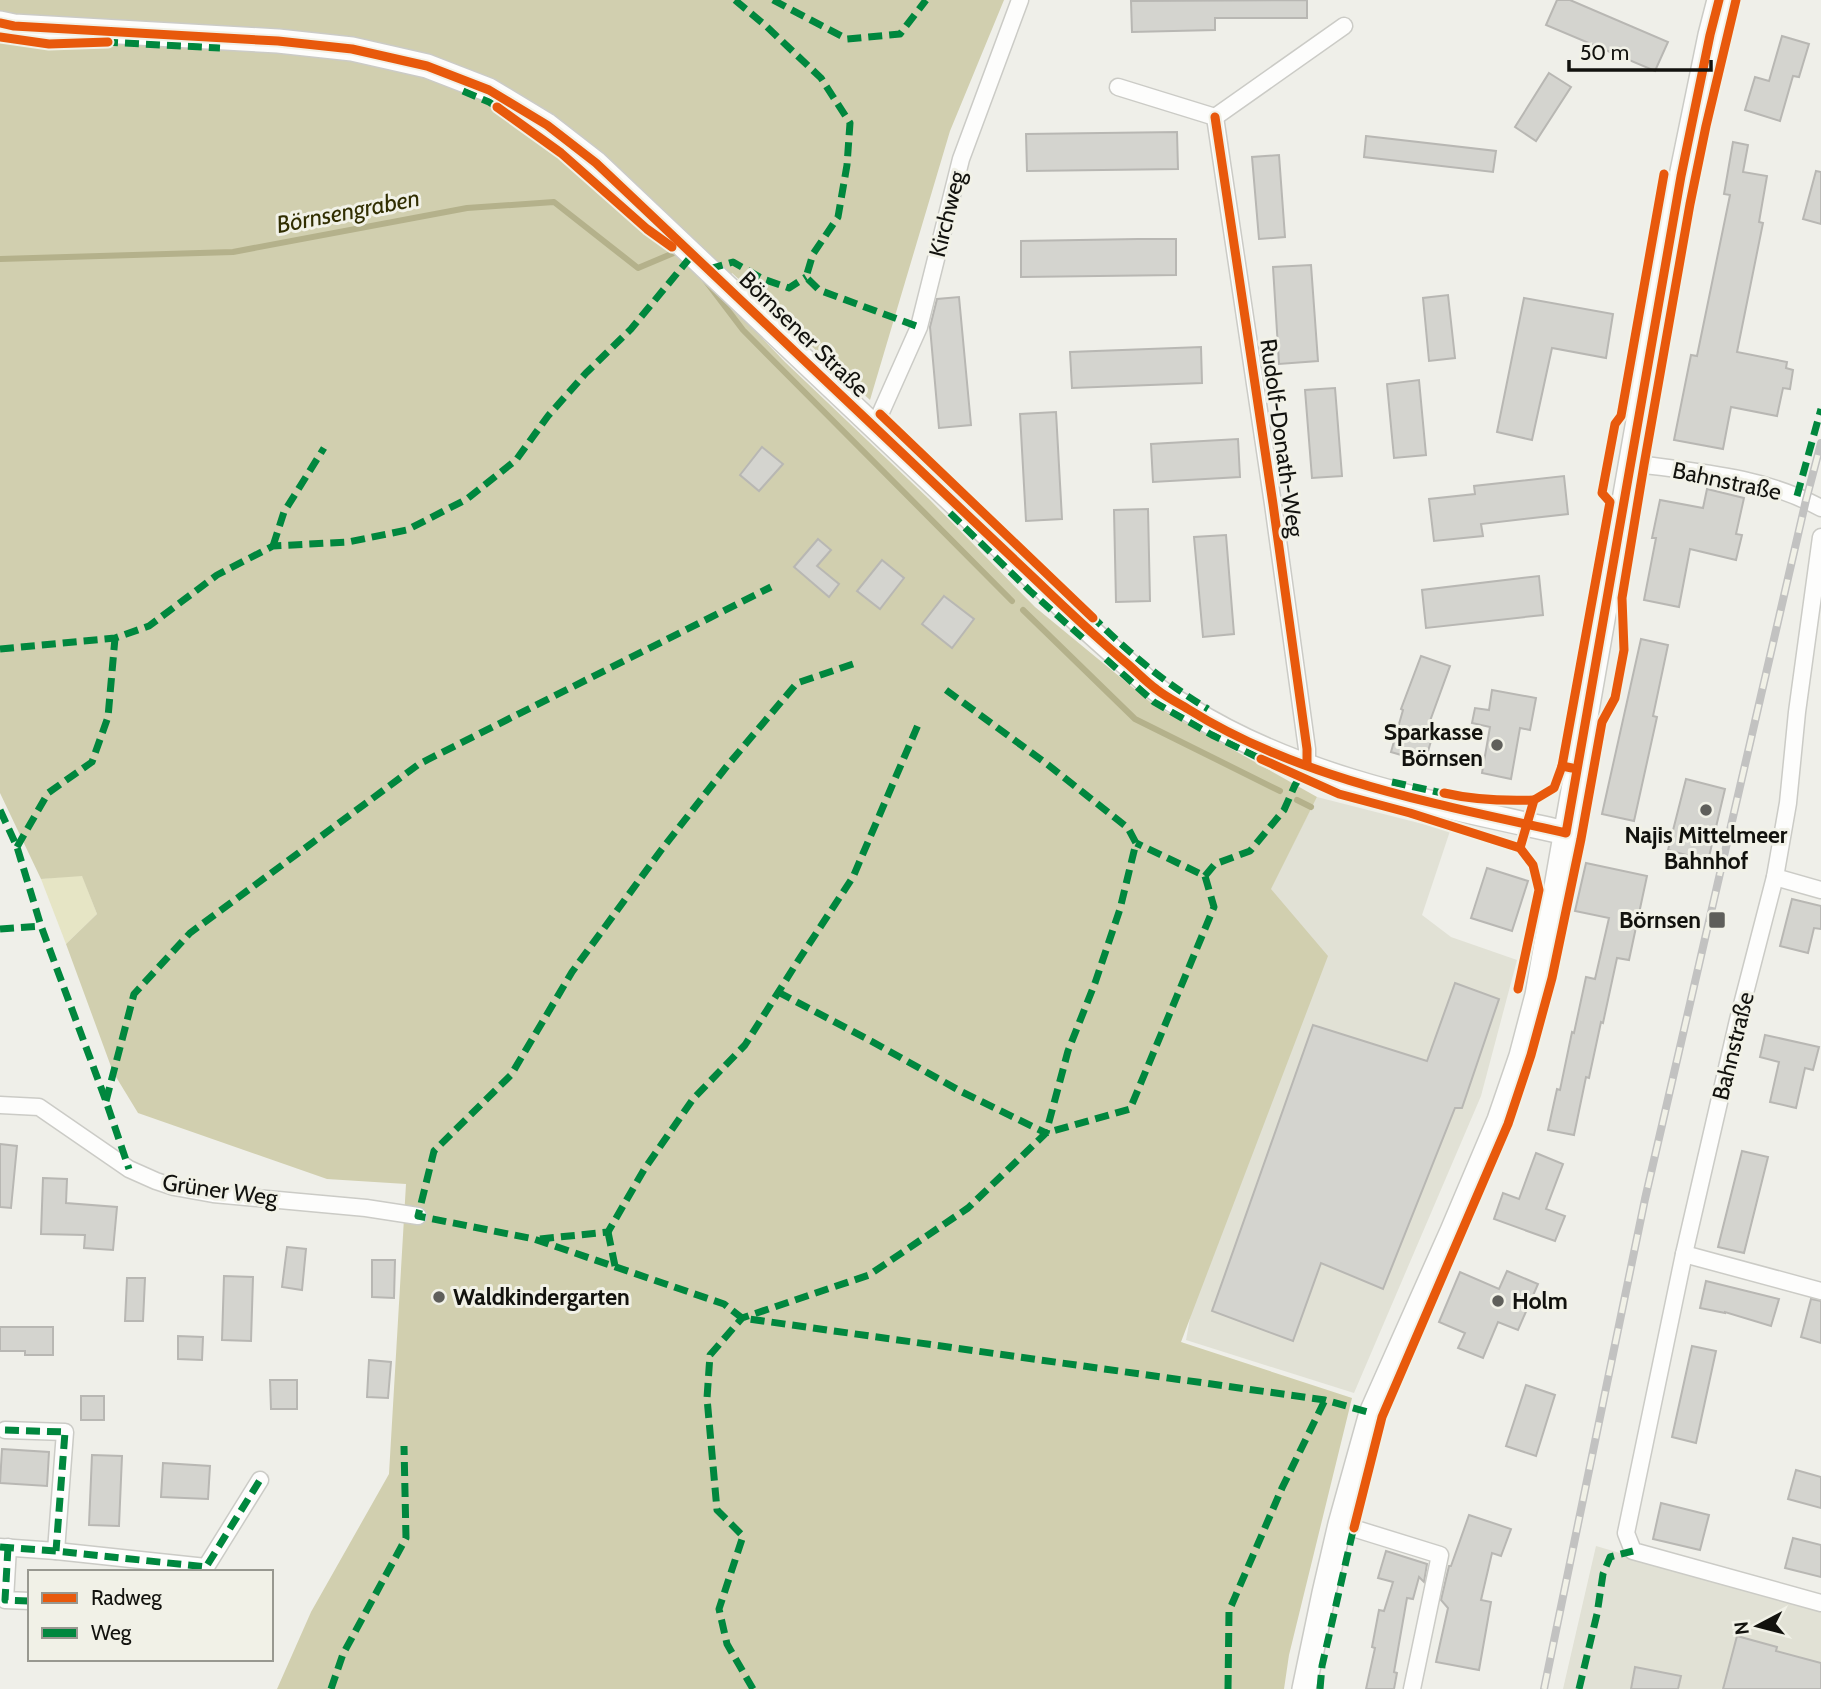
<svg xmlns="http://www.w3.org/2000/svg" width="1821" height="1689" font-family="Cabin,sans-serif">
	<style>
		.built { fill: #e1e1d5 }
		.green { fill: #e6e5c5 }
		.forest { fill: #d1cfaf }
		.lines { fill: none; stroke-linecap: round; stroke-linejoin: round }
		.stream { stroke: #b4b18b; stroke-width: 6 }
		.building { fill: #d4d4cf; stroke: #b8b7b3; stroke-width: 2 }
		.street-casing { stroke: #cbcbc6; stroke-width: 19 }
		.secondary-casing { stroke: #cbcbc6; stroke-width: 26 }
		.street { stroke: #fdfdfc; stroke-width: 16 }
		.secondary { stroke: #fdfdfc; stroke-width: 23 }
		.rail-casing { stroke: #c2c2c1; stroke-width: 8 }
		.rail { stroke: #f1f1e7; stroke-width: 5; stroke-dasharray: 16; stroke-linecap: butt }
		.quiet { stroke: #00873e; stroke-width: 7; stroke-dasharray: 14 7; stroke-linecap: butt }
		.cycleway-casing { stroke: #f1f1e7; stroke-width: 13 }
		.cycleway { stroke: #e8590c; stroke-width: 9 }
		.poi-dot { fill: #5f5f5b; stroke: #f1f1e7; stroke-width: 2.5 }
		.labels { text-anchor: middle; dominant-baseline: central; stroke-width: 6; stroke-linejoin: round; paint-order: stroke }
		.street-label { font-size: 23px; fill: #12120e; stroke: #f1f1e7 }
		.poi-label { font-size: 23px; font-weight: bold; fill: #12120e; stroke: #f1f1e7; text-anchor: end }
		.water-label { font-size: 24px; font-style: italic; fill: #312e02; stroke: #f1f1e7 }
	</style>
	<rect width="100%" height="100%" fill="#efefe9"/>
	<!-- built -->
	<g class="built">
		<path d="M1317 797 1450 831 1422 915 1451 937 1517 960 1481 1096 1354 1393 1186 1340 1270 889Z"/>
		<path d="M1596 1546 1821 1612V1689H1563Z"/>
	</g>
	<!-- green -->
	<path class="green" d="M82 875 97 914 66 944 41 879Z"/>
	<!-- forest -->
	<path class="forest" d="M0 0H1004L950 131 870 400 732 273 721 295 785 362 930 500 1035 607 1154 705 1317 797 1271 889 1328 956 1181 1342 1352 1398 1289 1655 1284 1689H277L311 1612 389 1474 406 1184 327 1179 138 1113 113 1072 66 944 97 914 82 876 41 879 0 793Z"/>
	<g class="lines">
		<!-- stream -->
		<g class="stream">
			<path d="M0 259 233 252 467 208 554 202 638 268 676 252"/>
			<path d="M705 280 743 330 1012 601"/>
			<path d="M1023 610 1135 719 1280 791"/>
			<path d="M1297 800 1311 807"/>
		</g>
	</g>
	<!-- building -->
	<g class="building">
		<path d="M1307 0V18H1215V30L1132 32 1131 1Z"/>
		<path d="M1557 0H1570L1668 42 1655 71 1546 25Z"/>
		<path d="M1782 36 1809 44 1799 77 1793 76 1780 121 1745 110 1755 77 1769 81Z"/>
		<path d="M1549 73 1571 87 1536 141 1515 127Z"/>
		<path d="M1177 132 1178 169 1027 171 1026 134Z"/>
		<path d="M1366 136 1496 151 1493 172 1364 157Z"/>
		<path d="M1733 142 1748 145 1743 172 1767 176 1759 222 1763 223 1737 352 1787 362 1786 368 1793 370 1790 389 1783 388 1777 416 1731 407 1723 449 1674 440 1691 355 1697 356 1730 195 1724 194Z"/>
		<path d="M1279 155 1285 237 1259 239 1252 157Z"/>
		<path d="M1816 171 1821 172V224L1803 219Z"/>
		<path d="M1138 239H1176V275L1021 277V241Z"/>
		<path d="M1311 265 1318 361 1279 364 1273 267Z"/>
		<path d="M1448 295 1455 358 1429 361 1423 298Z"/>
		<path d="M959 297 971 425 939 428 930 327 937 299Z"/>
		<path d="M1524 298 1613 314 1606 358 1552 348 1532 440 1497 432Z"/>
		<path d="M1201 347 1202 383 1072 388 1070 352Z"/>
		<path d="M1419 380 1426 455 1394 458 1387 384Z"/>
		<path d="M1335 388 1342 476 1312 478 1305 390Z"/>
		<path d="M1056 412 1062 519 1026 521 1020 414Z"/>
		<path d="M1238 439 1240 477 1153 482 1151 444Z"/>
		<path d="M762 447 783 464 759 491 740 475Z"/>
		<path d="M1564 476 1568 514 1481 524 1483 536 1434 541 1429 499 1475 494 1474 486Z"/>
		<path d="M1707 489 1744 498 1736 534 1742 535 1736 560 1690 549 1679 607 1644 600 1656 538H1652L1660 500 1703 508Z"/>
		<path d="M1148 509 1150 601 1116 602 1114 510Z"/>
		<path d="M1226 535 1234 634 1203 637 1194 537Z"/>
		<path d="M818 539 831 550 817 566 839 584 829 597 794 567Z"/>
		<path d="M882 560 904 578 880 609 857 591Z"/>
		<path d="M1539 576 1543 615 1426 628 1422 590Z"/>
		<path d="M944 596 974 619 952 648 922 624Z"/>
		<path d="M1641 639 1668 645 1653 716 1657 717 1634 821 1602 814Z"/>
		<path d="M1421 656 1450 666 1426 732 1433 734 1425 762 1391 752 1403 710 1401 709Z"/>
		<path d="M1492 690 1536 698 1530 730 1520 728 1511 779 1482 773 1490 727 1472 723 1475 708 1489 710Z"/>
		<path d="M1686 779 1725 789 1708 861 1668 850Z"/>
		<path d="M1586 863 1647 876 1629 960 1617 958 1603 1023 1601 1022 1589 1078 1586 1077 1574 1135 1548 1130 1557 1089 1560 1090 1572 1032 1574 1033 1586 977 1595 979 1609 918 1575 911Z"/>
		<path d="M1487 868 1528 881 1512 931 1471 918Z"/>
		<path d="M1792 899 1821 906V929L1814 928 1808 953 1780 946Z"/>
		<path d="M1455 983 1499 999 1462 1108H1455L1383 1289 1321 1263 1293 1341 1212 1311 1313 1025 1427 1061Z"/>
		<path d="M1765 1035 1819 1047 1813 1070 1805 1068 1796 1108 1770 1102 1779 1062 1760 1057Z"/>
		<path d="M0 1144 17 1146 11 1208 0 1207Z"/>
		<path d="M1742 1151 1768 1157 1744 1253 1718 1247Z"/>
		<path d="M1536 1153 1563 1164 1546 1209 1565 1216 1555 1241 1494 1219 1503 1193 1519 1199Z"/>
		<path d="M43 1178 67 1179 66 1203 117 1207 113 1250 84 1248 85 1235 41 1234Z"/>
		<path d="M287 1247 306 1249 302 1290 282 1287Z"/>
		<path d="M372 1260H395L394 1298 372 1297Z"/>
		<path d="M1507 1271 1538 1284 1518 1330 1498 1322 1483 1358 1458 1348 1465 1333 1439 1322 1460 1272 1499 1289Z"/>
		<path d="M224 1276 253 1277 251 1341 222 1340Z"/>
		<path d="M127 1278H145L143 1321H125Z"/>
		<path d="M1706 1281 1779 1299 1771 1326 1725 1312V1313L1700 1308Z"/>
		<path d="M1811 1299 1821 1301V1343L1801 1337Z"/>
		<path d="M0 1327H53V1355H25V1351H0Z"/>
		<path d="M178 1336 203 1337 202 1360 178 1359Z"/>
		<path d="M1692 1346 1716 1351 1696 1443 1672 1437Z"/>
		<path d="M369 1360 391 1362 388 1398 367 1397Z"/>
		<path d="M270 1380H297V1409H271Z"/>
		<path d="M1526 1385 1555 1395 1536 1456 1506 1446Z"/>
		<rect x="81" y="1396" width="23" height="24"/>
		<path d="M2 1449 49 1452 47 1486 0 1483Z"/>
		<path d="M92 1455 122 1456 119 1526 89 1525Z"/>
		<path d="M163 1463 210 1466 208 1499 161 1497Z"/>
		<path d="M1796 1470 1821 1477V1508L1788 1499Z"/>
		<path d="M1661 1503 1709 1515 1700 1550 1653 1539Z"/>
		<path d="M1469 1515 1511 1529 1501 1556 1492 1553 1481 1600 1491 1602 1479 1670 1436 1662 1448 1608 1441 1600 1449 1566H1451Z"/>
		<path d="M1793 1538 1821 1545V1577L1785 1568Z"/>
		<path d="M1386 1551 1427 1564 1424 1582 1419 1577 1413 1599 1407 1598 1394 1672 1397 1673 1394 1689H1366L1375 1648 1372 1647 1379 1610 1384 1611 1393 1582 1378 1578Z"/>
		<path d="M1737 1636 1777 1647 1776 1651 1821 1663V1689H1723Z"/>
		<path d="M1635 1667 1681 1676 1678 1689H1631Z"/>
	</g>
	<g class="lines">
		<!-- street casing -->
		<g class="street-casing">
			<g id="street">
				<path d="M1118 87 1215 117"/>
				<path d="M1215 117 1273 504 1307 749V765"/>
				<path d="M1215 117 1344 26"/>
				<path d="M874 428 919 327 961 159 1020 0"/>
				<path d="M1631 463C1696 472 1762 476 1821 508"/>
				<path d="M1821 537 1797 712 1788 803 1775 877 1738 1020 1684 1254 1626 1533 1633 1551 1821 1603"/>
				<path d="M1775 877 1821 890"/>
				<path d="M0 1105 39 1107 129 1169 156 1181 174 1187 213 1194 366 1208 418 1216"/>
				<path d="M1684 1254 1821 1291"/>
				<path d="M5 1430 65 1432 56 1551"/>
				<path d="M1340 1524 1440 1555 1412 1689"/>
				<path d="M0 1547 56 1551 206 1567 260 1480"/>
				<path d="M8 1547 5 1600 30 1601"/>
			</g>
		</g>
		<!-- secondary casing -->
		<g class="secondary-casing">
			<g id="secondary">
				<path d="M0 23 14 26 278 41 352 49 427 66 489 90 547 125 596 163 1038 582C1066 609 1095 636 1124 661 1135 670 1145 681 1156 689 1166 697 1178 703 1188 709 1301 780 1437 804 1566 833"/>
				<path d="M1304 1689 1324 1593 1340 1524 1371 1413 1452 1231 1499 1120 1521 1056 1537 995 1681 176 1710 35 1719 0"/>
			</g>
		</g>
		<!-- street -->
		<use href="#street" class="street"/>
		<!-- secondary -->
		<use href="#secondary" class="secondary"/>
		<!-- rail casing -->
		<g class="rail-casing">
			<path id="rail" d="M1544 1689 1645 1199 1806 500 1821 443"/>
		</g>
		<!-- rail -->
		<use href="#rail" class="rail"/>
		<!-- quiet -->
		<g class="quiet">
			<path d="M735 0 766 26 821 78 850 123 847 165 838 217 813 254 806 277 819 290 919 327"/>
			<path d="M773 0 847 39 900 34 926 0"/>
			<path d="M104 42 220 48"/>
			<path d="M463 91 489 102 500 109"/>
			<path d="M709 269 733 262 763 279 789 288 806 277"/>
			<path d="M1797 496 1821 409"/>
			<path d="M950 513 1030 591 1085 640"/>
			<path d="M273 546 284 512 324 448"/>
			<path d="M1091 615C1126 651 1165 683 1208 709"/>
			<path d="M0 649 115 638 149 626 217 575 273 546 348 542 407 530 467 499 516 460 548 416 586 373 631 329 693 254"/>
			<path d="M1106 659 1154 702 1212 735 1267 762"/>
			<path d="M853 664 797 683 727 766 662 849 572 972 511 1075 434 1151 418 1216 534 1239 724 1304 742 1318 1325 1400 1371 1413"/>
			<path d="M946 690 1047 764 1128 828 1136 843 1120 909 1095 983 1068 1051 1046 1133"/>
			<path d="M1392 782 1451 795"/>
			<path d="M0 810 17 847 41 926 106 1101 129 1169"/>
			<path d="M17 847 48 793 92 762 108 717 115 638"/>
			<path d="M1205 876 1215 864 1250 851 1284 810 1295 785 1304 771"/>
			<path d="M0 929 41 926"/>
			<path d="M778 992 871 1041 962 1092 1046 1133"/>
			<path d="M106 1101 134 994 190 933 419 764 771 587"/>
			<path d="M608 1232 615 1266"/>
			<path d="M540 1239 608 1232 645 1168 693 1099 745 1045 796 964 853 877 918 725"/>
			<path d="M5 1430 65 1432 56 1551"/>
			<path d="M0 1547 56 1551 206 1567 260 1480"/>
			<path d="M8 1547 5 1600 30 1601"/>
			<path d="M331 1689 343 1654 406 1538 404 1446"/>
			<path d="M753 1689 727 1644 719 1609 743 1536 717 1510 707 1398 710 1355 742 1318 869 1275 968 1208 1046 1133 1130 1109 1214 907 1205 876 1136 843"/>
			<path d="M1228 1689 1229 1611 1282 1488 1325 1400"/>
			<path d="M1320 1689 1322 1666 1355 1522"/>
			<path d="M1579 1689 1597 1614 1603 1574 1610 1557 1633 1551"/>
		</g>
		<!-- cycleway casing -->
		<g class="cycleway-casing">
			<g id="cycleway">
				<path d="M0 23 14 26 278 41 352 49 427 66 489 90 547 125 596 163 1038 582C1066 609 1095 636 1124 661 1135 670 1145 681 1156 689 1166 697 1178 703 1188 709 1301 780 1437 804 1566 833L1681 176 1710 35 1719 0"/>
				<path d="M0 37 49 44 108 42"/>
				<path d="M497 107 561 153 647 229 672 247"/>
				<path d="M1215 117 1273 504 1307 749V765"/>
				<path d="M880 414 1093 618"/>
				<path d="M1261 759 1339 794 1410 813 1520 848 1533 865 1539 890 1518 989"/>
				<path d="M1562 766 1610 502 1602 493 1615 424 1621 416 1664 174"/>
				<path d="M1444 793C1474 800 1504 801 1534 800"/>
				<path d="M1520 848 1534 800 1554 788 1562 766 1572 768"/>
				<path d="M1354 1528 1382 1417 1508 1124 1531 1055 1552 978 1581 839 1602 722 1615 698 1624 650 1622 598 1644 465 1690 204 1706 126 1736 0"/>
			</g>
		</g>
		<!-- cycleway -->
		<use href="#cycleway" class="cycleway"/>
	</g>
	<!-- markers -->
	<g class="poi-dot">
		<circle cx="1497" cy="745" r="7"/>
		<circle cx="1706" cy="810" r="7"/>
		<rect x="1708" y="911" width="18" height="18" rx="3.5"/>
		<circle cx="439" cy="1297" r="7"/>
		<circle cx="1498" cy="1301" r="7"/>
	</g>
	<g class="labels">
		<!-- street labels -->
		<g class="street-label">
			<text transform="translate(947 214) rotate(-76)">Kirchweg</text>
			<text transform="translate(804 334) rotate(44)">Börnsener Straße</text>
			<text transform="translate(1282 438) rotate(82)">Rudolf-Donath-Weg</text>
			<text transform="translate(1727 481) rotate(12)">Bahnstraße</text>
			<text transform="translate(1733 1046) rotate(-76)">Bahnstraße</text>
			<text transform="translate(220 1190) rotate(8)">Grüner Weg</text>
		</g>
		<!-- poi labels -->
		<g class="poi-label">
			<text x="1483" y="732">Sparkasse<tspan x="1483" dy="26">Börnsen</tspan></text>
			<text x="1706" y="835" text-anchor="middle">Najis Mittelmeer<tspan x="1706" dy="26">Bahnhof</tspan></text>
			<text x="1701" y="920">Börnsen</text>
			<text x="453" y="1297" text-anchor="start">Waldkindergarten</text>
			<text x="1512" y="1301" text-anchor="start">Holm</text>
		</g>
		<!-- water labels -->
		<g class="water-label">
			<text transform="translate(348 211) rotate(-11)">Börnsengraben</text>
		</g>
	</g>
	<!-- legend -->
	<rect x="28" y="1570" width="245" height="91" fill="#f1f1e7" stroke="#989890" stroke-width="2"/>
	<rect x="42" y="1593" width="35" height="10" fill="#e8590c" stroke="#989890" stroke-width="2"/>
	<text x="91" y="1605" font-size="21" fill="#12120e">Radweg</text>
	<rect x="42" y="1628" width="35" height="10" fill="#00873e" stroke="#989890" stroke-width="2"/>
	<text x="91" y="1640" font-size="21" fill="#12120e">Weg</text>
	<!-- north arrow -->
	<g transform="translate(1758 1626) rotate(263)" stroke="#f1f1e7" stroke-width="5" paint-order="stroke">
	<path d="M0-5L12 26L0 18L-12 26Z" fill="#12120e"/>
	<text y="-10" font-size="19" font-weight="bold" text-anchor="middle" fill="#12120e">N</text>
	</g>
	<!-- scale -->
	<path d="M1569 60v10h142v-10" fill="none" stroke="#12120e" stroke-width="3.5"/>
	<text x="1580" y="60" font-size="21" fill="#12120e" stroke="#f1f1e7" stroke-width="5" paint-order="stroke">50 m</text>
</svg>
